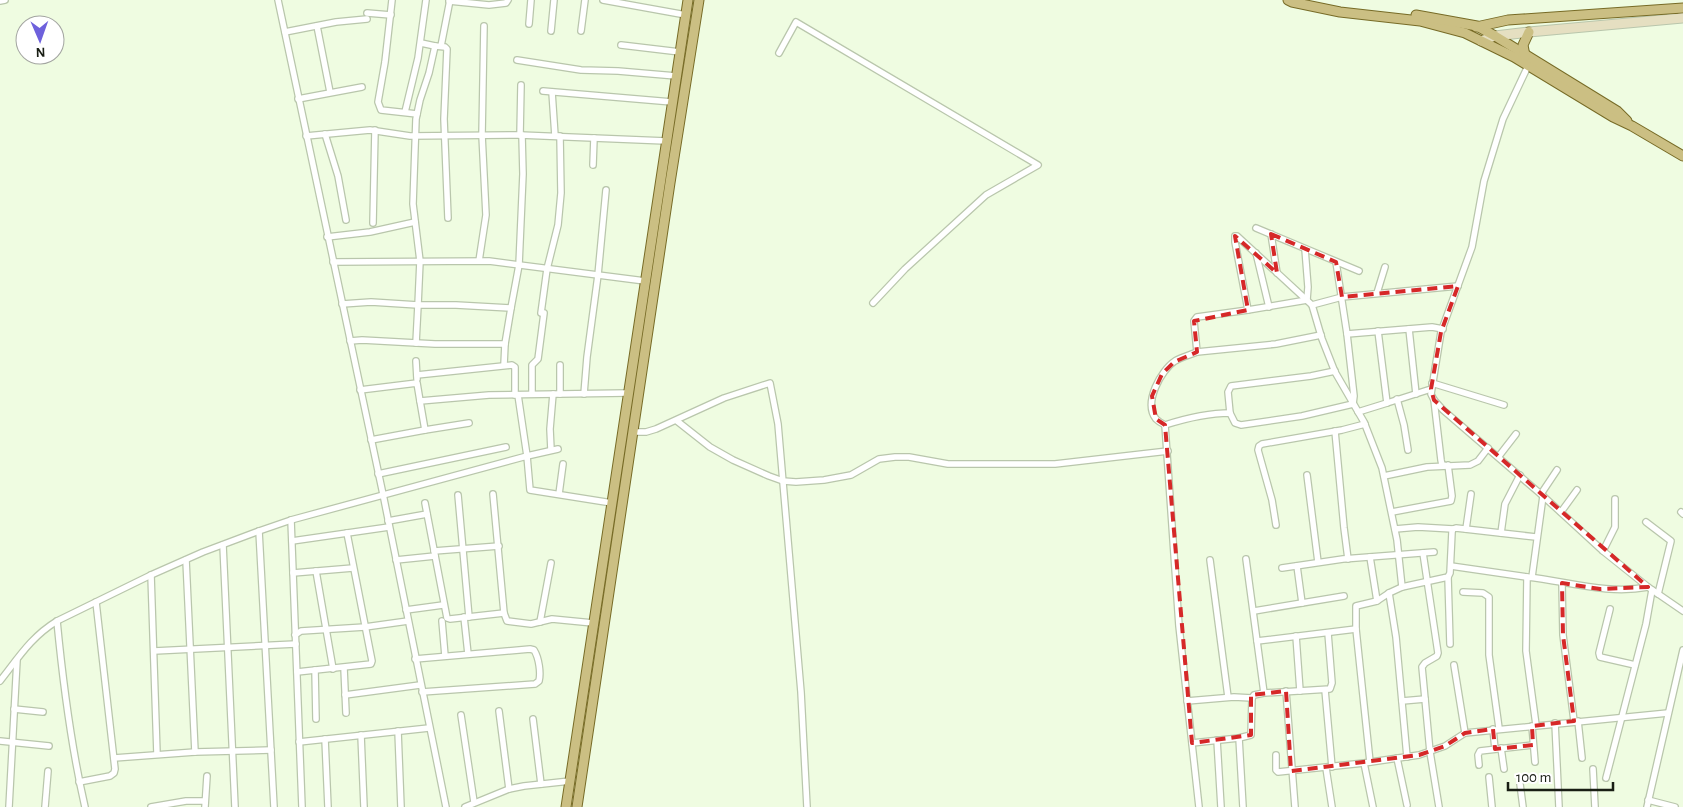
<svg xmlns="http://www.w3.org/2000/svg" width="1683" height="807" font-family="'Alegreya Sans',sans-serif">
	<style>
		.lines { fill: none; stroke-linecap: round; stroke-linejoin: round }
		.street-casing { stroke: #b9c6ac; stroke-width: 8 }
		.secondary-casing { stroke: #b9c6ac; stroke-width: 11 }
		.primary-casing { stroke: #776b26; stroke-width: 11 }
		.street { stroke: #fff; stroke-width: 5.5 }
		.secondary { stroke: #e5dfc1; stroke-width: 9 }
		.primary { stroke: #cbbf83; stroke-width: 9 }
		.marked { fill: none; stroke: #d62828; stroke-width: 4; stroke-dasharray: 10 6; stroke-linejoin: round }
	</style>
	<rect width="100%" height="100%" fill="#effce1"/>
	<g class="lines">
		<!-- street casing -->
		<g class="street-casing">
			<g id="street">
				<path d="M278 0 384 499 446 807"/>
				<path d="M392 0 385 62 378 102 381 110 417 114"/>
				<path d="M603 0 686 15"/>
				<path d="M0 1 5 0"/>
				<path d="M449 1 489 5 506 3 508 0"/>
				<path d="M367 13 391 15"/>
				<path d="M529 24 531 0"/>
				<path d="M317 26 330 92"/>
				<path d="M551 31 554 0"/>
				<path d="M581 31 585 0"/>
				<path d="M285 32 336 22 367 19"/>
				<path d="M421 43 435 46"/>
				<path d="M621 45 680 52"/>
				<path d="M441 46 450 0"/>
				<path d="M779 53 796 22 1038 165 986 195 905 269 873 303"/>
				<path d="M517 60 581 70 618 71 676 76"/>
				<path d="M1528 66 1503 119 1484 181 1472 247 1441 332 1431 394 1434 400 1443 410 1543 496 1603 551 1648 587"/>
				<path d="M543 91 672 102"/>
				<path d="M298 99 362 87"/>
				<path d="M405 112 418 58 426 0"/>
				<path d="M325 134 338 176 346 220"/>
				<path d="M520 135 521 85"/>
				<path d="M306 136 370 130 410 136 520 135 666 141"/>
				<path d="M593 165 594 138"/>
				<path d="M373 223 375 130"/>
				<path d="M1256 228 1359 271"/>
				<path d="M1271 234 1277 273"/>
				<path d="M327 237 370 232 415 222"/>
				<path d="M1256 253 1269 307"/>
				<path d="M479 261 486 215 482 135 484 26"/>
				<path d="M333 262 489 261 645 281"/>
				<path d="M1336 262 1347 334 1432 327 1443 329"/>
				<path d="M1377 293 1385 267"/>
				<path d="M342 304 371 302 418 305 420 261 413 204 416 119 420 100 429 73 435 46 445 47 447 49 444 119 448 218"/>
				<path d="M1312 305 1322 339 1335 372 1364 422 1382 468 1397 540 1402 587"/>
				<path d="M1248 310 1235 242V236H1237L1312 305 1342 297 1458 286"/>
				<path d="M541 313 547 269 558 225 561 193 560 136H555L552 92"/>
				<path d="M1409 329 1416 394"/>
				<path d="M1321 335 1276 344 1197 352C1190 355 1182 357 1175 361 1161 370 1143 403 1156 419 1158 421 1163 424 1165 425 1187 418 1208 413 1230 413L1235 423 1241 425 1302 416 1353 404 1354 396 1347 334"/>
				<path d="M350 341 362 340 435 344H505L504 365"/>
				<path d="M416 343 418 305H456L511 308 519 265 523 174 522 135"/>
				<path d="M505 344 511 308"/>
				<path d="M1197 352 1194 321 1197 317 1248 310 1307 300 1308 287 1305 249"/>
				<path d="M416 361 417 379"/>
				<path d="M560 365V394"/>
				<path d="M417 375 512 365 515 367V395"/>
				<path d="M1432 383 1504 405"/>
				<path d="M360 390 417 383 420 401 489 395 628 393"/>
				<path d="M532 394V365L538 359 544 313"/>
				<path d="M584 394 587 357 598 275 606 190"/>
				<path d="M518 395 527 456 558 449"/>
				<path d="M1397 399 1404 425 1408 450"/>
				<path d="M1434 400 1441 460 1442 465H1444"/>
				<path d="M1387 403 1431 389"/>
				<path d="M1358 412 1387 403 1378 331"/>
				<path d="M1230 413 1228 392 1231 386 1311 376 1335 371"/>
				<path d="M677 421 710 447 733 460 769 476 783 481 796 482 824 480 851 475 879 459 895 457H909L948 464H1055L1168 451"/>
				<path d="M1165 425 1179 626 1199 807"/>
				<path d="M425 430 469 423"/>
				<path d="M1335 431 1344 528 1348 559"/>
				<path d="M634 432H646L656 429 724 398 770 383 778 424 801 692 807 807"/>
				<path d="M371 440 425 430 420 401"/>
				<path d="M551 450 550 429 553 394"/>
				<path d="M1499 456 1516 434"/>
				<path d="M378 474 506 447"/>
				<path d="M1307 475 1318 562"/>
				<path d="M1384 476 1427 467 1470 465 1478 461 1488 448"/>
				<path d="M493 494 504 613 507 621 531 624 552 619 593 623"/>
				<path d="M559 494 563 464"/>
				<path d="M1541 494 1557 470"/>
				<path d="M458 495 469 617"/>
				<path d="M425 503 447 618 450 619 504 613"/>
				<path d="M1392 512 1451 501 1452 496 1448 465"/>
				<path d="M1561 512 1577 490"/>
				<path d="M1681 512 1683 514"/>
				<path d="M291 520 302 807"/>
				<path d="M388 521 427 514"/>
				<path d="M1646 522 1671 541 1658 594"/>
				<path d="M1276 525 1272 500 1258 450 1259 446 1262 444 1342 430 1365 424"/>
				<path d="M1395 529 1418 527 1453 529"/>
				<path d="M1466 529 1471 494"/>
				<path d="M259 531 274 807"/>
				<path d="M1501 533 1505 504 1520 475"/>
				<path d="M292 541 389 527"/>
				<path d="M223 545 235 807"/>
				<path d="M434 551 499 546"/>
				<path d="M1603 551 1615 527V499"/>
				<path d="M1423 553 1438 653 1437 656 1425 663 1422 667 1430 752 1439 807"/>
				<path d="M1370 557 1377 601"/>
				<path d="M1246 559 1264 693"/>
				<path d="M186 560 195 752"/>
				<path d="M396 560 435 556"/>
				<path d="M1210 560 1228 697"/>
				<path d="M1297 566 1302 603"/>
				<path d="M1451 566 1527 577"/>
				<path d="M1282 568 1343 559 1434 552"/>
				<path d="M316 571 333 669"/>
				<path d="M293 573 353 568"/>
				<path d="M151 575 157 754"/>
				<path d="M1448 577 1450 644"/>
				<path d="M1532 577 1543 496"/>
				<path d="M1562 583 1563 635 1574 721"/>
				<path d="M1463 592 1483 593 1489 597V655L1499 728"/>
				<path d="M1389 593 1396 637 1407 757"/>
				<path d="M1610 609 1599 653 1600 657 1635 665"/>
				<path d="M406 610 443 605"/>
				<path d="M1254 611 1344 596"/>
				<path d="M464 617 468 654"/>
				<path d="M57 621C63 683 71 746 85 807"/>
				<path d="M442 621 445 656"/>
				<path d="M540 622 551 563"/>
				<path d="M295 635 301 631 365 627 408 621"/>
				<path d="M1296 636 1300 691"/>
				<path d="M1257 641 1356 629"/>
				<path d="M154 651 296 644"/>
				<path d="M415 659 530 649 534 650C539 658 541 673 539 681L535 684 422 692"/>
				<path d="M1454 665 1465 733"/>
				<path d="M344 668 346 713"/>
				<path d="M315 670 316 719"/>
				<path d="M297 672 371 664 372 661 347 533"/>
				<path d="M0 681C19 657 31 637 57 621L151 575 203 552 259 531 291 520 527 456 530 490 612 503"/>
				<path d="M1325 690 1332 767"/>
				<path d="M1286 691 1295 807"/>
				<path d="M345 695 420 685"/>
				<path d="M1187 701 1234 697 1252 698"/>
				<path d="M1402 701 1425 699"/>
				<path d="M14 709 43 712"/>
				<path d="M499 711 509 789"/>
				<path d="M461 715 474 802"/>
				<path d="M533 719 541 784"/>
				<path d="M1578 721 1582 758"/>
				<path d="M1555 723 1559 807"/>
				<path d="M1536 725 1526 651 1527 577C1567 581 1607 595 1648 587L1683 611"/>
				<path d="M1532 726 1535 762"/>
				<path d="M1493 729 1495 749"/>
				<path d="M398 731 401 807"/>
				<path d="M361 735 364 807"/>
				<path d="M325 739 328 807"/>
				<path d="M1217 740 1221 807"/>
				<path d="M0 741 49 746"/>
				<path d="M299 742 429 728"/>
				<path d="M1192 743 1239 738"/>
				<path d="M1501 748 1504 769"/>
				<path d="M1276 755V770L1278 772 1364 763 1419 755 1445 746 1465 733 1668 713"/>
				<path d="M114 758 195 752 271 750"/>
				<path d="M1397 758 1407 805"/>
				<path d="M1370 762 1356 629V606L1377 601 1389 593 1402 587 1448 577 1450 573 1452 532 1453 529 1456 528 1536 537"/>
				<path d="M1364 763 1373 807"/>
				<path d="M1479 765 1478 755 1480 751 1533 745"/>
				<path d="M1326 768 1332 807"/>
				<path d="M1593 769 1595 807"/>
				<path d="M1489 777 1492 807"/>
				<path d="M1606 778 1646 624 1652 590"/>
				<path d="M79 782 110 776 114 773 115 769 96 602"/>
				<path d="M1520 784 1523 807"/>
				<path d="M1648 800 1675 807"/>
				<path d="M9 807 17 660"/>
				<path d="M45 807 48 771"/>
				<path d="M151 807 186 801H205"/>
				<path d="M205 807 207 776"/>
				<path d="M465 807 509 789 524 786 570 781"/>
				<path d="M1243 807 1239 738 1251 735 1252 698 1254 695 1264 693 1330 689 1332 683 1328 633"/>
				<path d="M1647 807 1683 650"/>
			</g>
		</g>
		<!-- secondary casing -->
		<g class="secondary-casing">
			<path id="secondary" d="M1481 41 1495 36 1529 32 1683 18"/>
		</g>
		<!-- primary casing -->
		<g class="primary-casing">
			<g id="primary">
				<path d="M1288 0 1292 2 1340 12 1420 21 1465 33 1514 57 1613 117 1632 126 1683 156"/>
				<path d="M1416 15 1477 26 1495 36 1617 111 1627 121"/>
				<path d="M1476 27 1508 20 1683 8"/>
				<path d="M1525 56 1523 45 1529 32"/>
				<path d="M566 807 688 0"/>
				<path d="M577 807 670 183 699 0"/>
			</g>
		</g>
		<!-- street -->
		<use href="#street" class="street"/>
		<!-- secondary -->
		<use href="#secondary" class="secondary"/>
		<!-- primary -->
		<use href="#primary" class="primary"/>
	</g>
	<!-- marked area -->
	<path class="marked" d="M1271 234 1336 262 1342 297 1458 286 1441 332 1431 389 1434 400 1648 587 1600 589 1562 583 1563 635 1574 721 1532 726 1533 745 1495 749 1493 729 1465 733 1445 746 1419 755 1291 771 1286 691 1251 695V735L1192 743 1165 425 1156 419 1152 396 1162 374 1174 362 1197 352 1194 321 1248 310 1235 236 1277 273Z"/>
	<!-- north arrow -->
	<g transform="translate(40 40) rotate(178)"><circle r="24" fill="#ffffff" stroke="#a3a5a1"/>
	<path d="M0-4L9 19L0 12L-9 19Z" fill="#6e61dc"/>
	<text y="-8" font-size="14" font-weight="bold" text-anchor="middle" fill="#191e14">N</text>
	</g>
	<!-- scale -->
	<path d="M1508 782v8h105v-8" fill="none" stroke="#191e14" stroke-width="2.5"/>
	<text x="1516" y="782" font-size="15" fill="#191e14" stroke="#ffffff" stroke-width="4" paint-order="stroke">100 m</text>
</svg>
